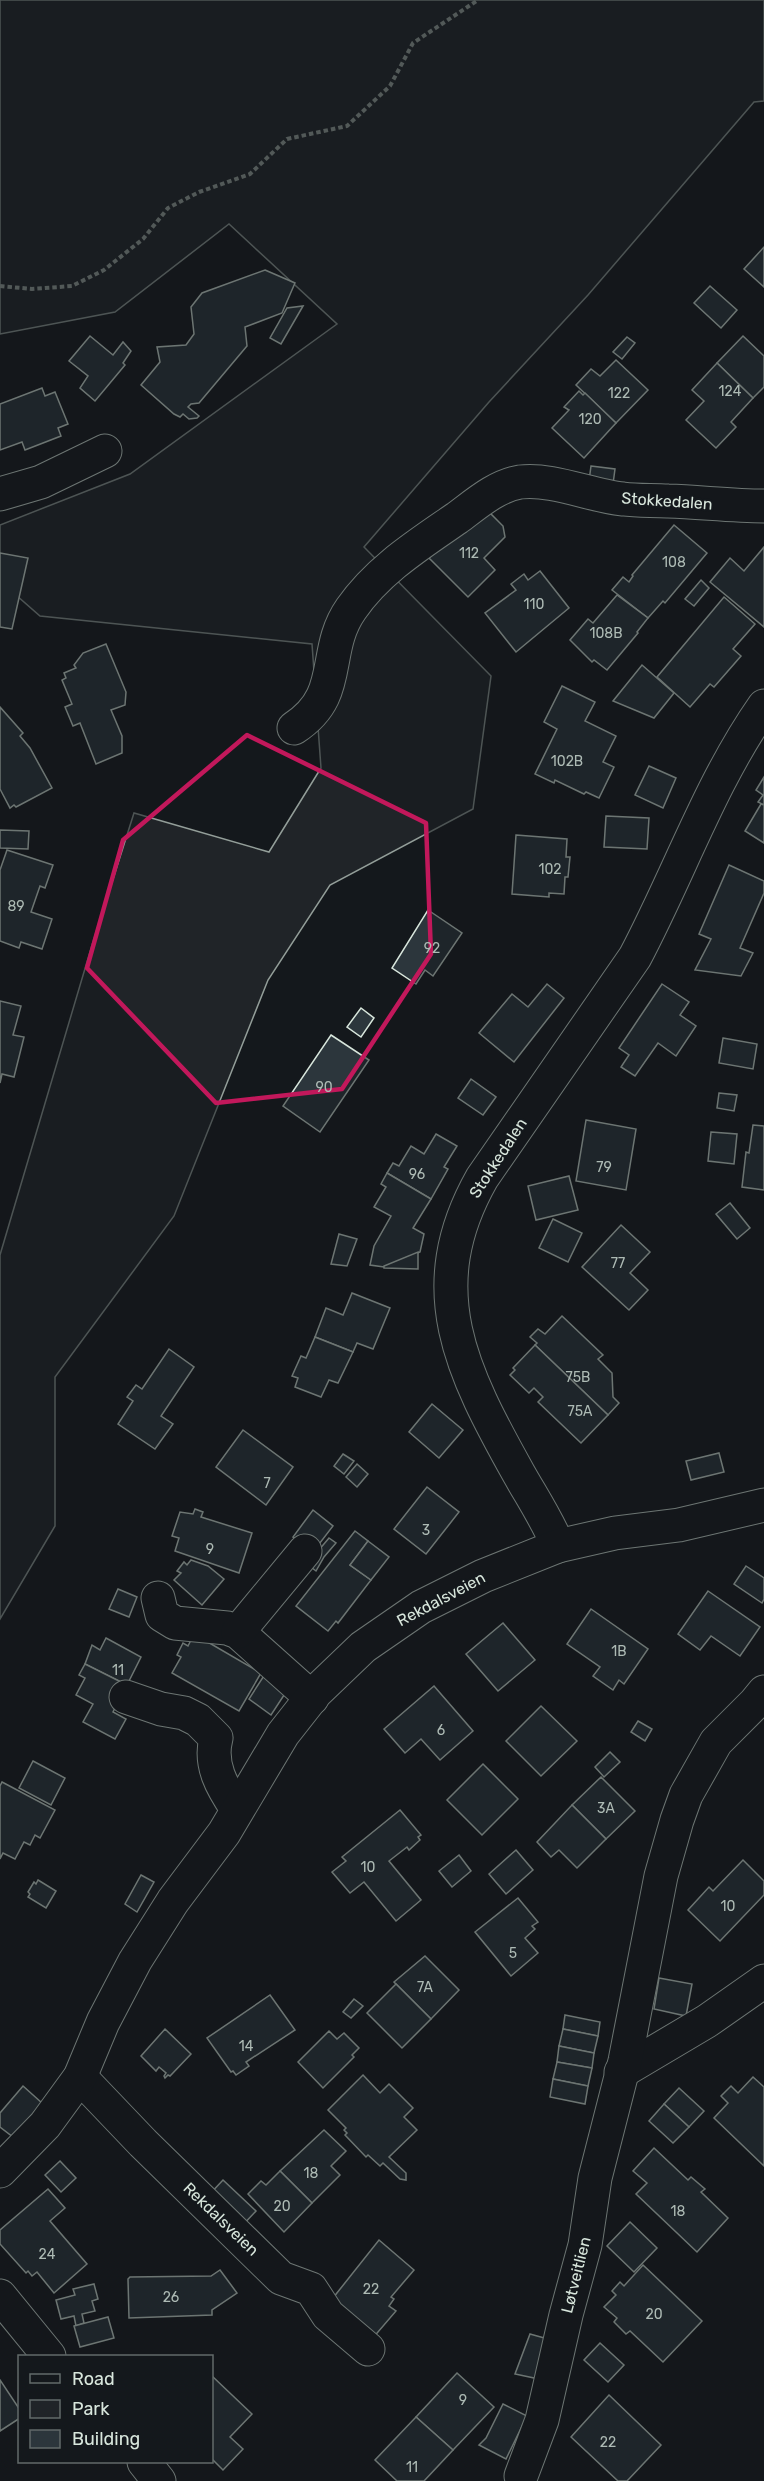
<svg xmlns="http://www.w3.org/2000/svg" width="764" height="2481" font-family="Rubik,sans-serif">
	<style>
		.green { fill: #202428; stroke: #939e99; stroke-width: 1.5 }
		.building { fill: #2c363c; stroke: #d8e6dc; stroke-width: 1.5 }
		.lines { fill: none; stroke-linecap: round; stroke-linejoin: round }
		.minor-casing { stroke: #d8e6dc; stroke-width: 35 }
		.path { stroke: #9da8a2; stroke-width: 4; stroke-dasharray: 4.5 3; stroke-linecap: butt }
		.minor { stroke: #14181c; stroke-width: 33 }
		.marked { fill: none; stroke: #c2185b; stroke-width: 4.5; stroke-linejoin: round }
		.labels { text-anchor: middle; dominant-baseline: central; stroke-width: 4.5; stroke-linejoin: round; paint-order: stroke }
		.number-label { font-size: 14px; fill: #adbab4 }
		.street-label { font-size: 16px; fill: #d8e6dc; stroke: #14181c }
	</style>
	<rect width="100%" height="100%" fill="#14181c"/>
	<!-- green -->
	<path class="green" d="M0 0H764V101L754 102 588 295 489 402 364 547 491 676 473 809 330 885 268 980 174 1216 55 1377V1526L0 1619V1255L92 945 134 813 269 852 321 768 312 644 40 616 0 581V525L130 474 337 324 229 224 115 312 0 334Z"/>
	<!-- building -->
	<g class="building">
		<path d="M764 247V287L744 269Z"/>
		<path d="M265 270 295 283 282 313 245 327 247 346 199 403 191 404 188 407 199 416 197 418 189 419 183 414 180 417 174 414 141 385 160 362 157 347 186 345 194 334 191 307 202 293Z"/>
		<path d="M710 286 737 310 721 328 694 303Z"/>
		<path d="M303 306 281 344 270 338 287 308Z"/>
		<path d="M90 336 113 355 123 342 131 351 123 363 125 365 95 401 80 388 88 376 69 361Z"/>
		<path d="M743 336 764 356V387L753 398 717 363Z"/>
		<path d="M627 337 635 343 622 359 613 352Z"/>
		<path d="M616 360 648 390 616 423 576 385 591 369 600 376Z"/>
		<path d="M717 363 753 398 731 422 736 427 716 448 686 420 704 401 692 390Z"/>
		<path d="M42 388 45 396 55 392 68 424 58 428 61 436 25 450 22 442 0 450V404Z"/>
		<path d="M579 391 583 395 585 393 616 423 584 458 552 428 569 410 564 407Z"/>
		<path d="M591 466 615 469 613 484 589 481Z"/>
		<path d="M478 510 489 512 503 526 505 537 484 558 495 570 468 597 429 558Z"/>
		<path d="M674 525 707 553 665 603 663 601 648 618 612 590 623 577 629 582 633 576 632 575Z"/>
		<path d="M764 547V627L710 582 730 558 744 571Z"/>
		<path d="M0 553 28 558 12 629 0 627Z"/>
		<path d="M540 571 569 608 516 652 485 613 516 590 511 584 524 574 528 580Z"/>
		<path d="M701 580 709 588 694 606 685 599Z"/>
		<path d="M617 595 648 618 637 632 638 633 607 670 594 660 592 662 570 640 588 619 593 623Z"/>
		<path d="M724 597 755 624 733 649 741 656 714 687 710 684 690 707 657 677Z"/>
		<path d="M106 644 126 692 125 705 111 710 122 736V753L96 764 80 723 73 726 65 707 72 704 62 680 66 678 64 673 76 668 74 665 83 653Z"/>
		<path d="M642 665 674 693 654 718 613 701Z"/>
		<path d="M562 686 595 702 585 721 616 736 603 762 614 767 599 798 586 792 584 794 555 780 554 783 535 774 557 729 544 722Z"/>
		<path d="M0 707 23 733 20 736 30 748 52 788 16 807 14 805 10 808 0 789Z"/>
		<path d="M649 766 676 778 663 808 635 795Z"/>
		<path d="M764 777V805L758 802 763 795 756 790Z"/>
		<path d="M761 804 764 805V843L745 831Z"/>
		<path d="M606 816 649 818 647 849 604 847Z"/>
		<path d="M0 830 29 831 28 849 0 848Z"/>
		<path d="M516 835 567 839 566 857H570L568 877H565L564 894 549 893V897L512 894Z"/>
		<path d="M7 850 53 865 45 888 40 886 31 912 52 919 42 949 21 942 19 948 0 941V870Z"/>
		<path d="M729 865 764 881V893L740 948 753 953 741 976 695 970 711 939 699 934Z"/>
		<path d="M428 910 462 933 433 976 425 970 416 984 392 968Z"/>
		<path d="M547 984 564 998 514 1062 479 1033 512 994 528 1007Z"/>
		<path d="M662 984 689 1002 680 1015 696 1026 676 1056 658 1043 635 1076 621 1067 629 1055 619 1048Z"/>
		<path d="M0 1001 21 1006 13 1035 24 1037 14 1077 2 1074 0 1083Z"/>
		<path d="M361 1008 374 1018 361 1037 347 1027Z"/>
		<path d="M331 1035 369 1060 320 1132 283 1106Z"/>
		<path d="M723 1038 757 1044 753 1069 719 1063Z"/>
		<path d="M471 1079 496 1097 483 1115 458 1098Z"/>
		<path d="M719 1093 737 1095 734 1111 717 1108Z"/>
		<path d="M586 1120 636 1129 626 1190 576 1181Z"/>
		<path d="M753 1125 764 1126V1190L742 1187 746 1152 749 1153Z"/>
		<path d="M711 1132 737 1134 734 1164 708 1161Z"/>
		<path d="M436 1134 457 1146 444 1167 448 1169 431 1199 387 1173 393 1163 399 1166 411 1146 424 1154Z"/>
		<path d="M387 1173 431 1199 413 1228 424 1234 420 1252 384 1267 370 1265 374 1246 391 1216 374 1207 386 1187 381 1184Z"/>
		<path d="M569 1176 578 1210 536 1220 528 1186Z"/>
		<path d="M730 1203 750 1228 737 1239 716 1214Z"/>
		<path d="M553 1219 582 1233 568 1262 539 1248Z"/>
		<path d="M621 1225 650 1252 630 1273 648 1290 629 1310 582 1267Z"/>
		<path d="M339 1234 357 1239 347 1266 331 1264Z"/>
		<path d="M418 1252V1269L384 1268V1266Z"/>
		<path d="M352 1293 390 1308 373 1349 357 1343 353 1352 315 1337 326 1308 343 1315Z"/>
		<path d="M562 1316 603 1355 598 1359 612 1373 613 1397 619 1403 608 1415 535 1345 537 1343 530 1337 538 1329 545 1334Z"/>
		<path d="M315 1337 353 1352 338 1383 329 1380 321 1397 295 1387 298 1378 292 1376 301 1356 306 1358Z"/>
		<path d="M535 1345 608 1415 581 1443 538 1402 543 1397 534 1388 529 1393 510 1375 515 1370 513 1368Z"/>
		<path d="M169 1349 194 1367 161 1416 173 1424 155 1449 118 1424 133 1401 127 1397 136 1385 142 1389Z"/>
		<path d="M432 1404 463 1430 439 1458 409 1432Z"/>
		<path d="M243 1430 293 1467 266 1505 216 1467Z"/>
		<path d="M719 1453 724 1472 691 1480 686 1461Z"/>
		<path d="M343 1454 354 1461 344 1474 334 1466Z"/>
		<path d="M357 1464 368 1474 357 1487 346 1477Z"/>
		<path d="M427 1487 459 1512 426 1554 394 1529Z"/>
		<path d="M195 1509 203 1512 201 1517 252 1533 239 1573 175 1551 179 1538 172 1536 180 1512 193 1514Z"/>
		<path d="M313 1510 333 1526 313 1552 293 1537Z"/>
		<path d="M355 1531 368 1541 350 1565 371 1580 338 1623 336 1621 328 1631 296 1606Z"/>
		<path d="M329 1538 336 1543 324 1557 316 1571 307 1564Z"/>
		<path d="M368 1541 389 1557 371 1580 350 1565Z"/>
		<path d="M191 1560 208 1566 224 1579 202 1605 174 1580 181 1573 177 1571 184 1562 187 1565Z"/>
		<path d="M746 1566 764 1578V1599L762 1603 734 1584Z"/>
		<path d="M118 1589 137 1597 129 1617 109 1609Z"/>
		<path d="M708 1591 760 1627 740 1656 711 1636 700 1650 678 1634Z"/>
		<path d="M591 1609 648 1649 624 1684 619 1680 613 1690 593 1676 600 1667 567 1644Z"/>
		<path d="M503 1623 535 1660 498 1691 466 1654Z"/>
		<path d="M194 1634 261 1673 239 1711 172 1673 181 1657 177 1655 183 1643 188 1646Z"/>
		<path d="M106 1638 141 1657 127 1685 85 1664 92 1645 100 1650Z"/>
		<path d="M85 1664 127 1685 113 1712 126 1719 115 1739 83 1722 93 1704 76 1695 85 1678 79 1675Z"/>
		<path d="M267 1671 290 1686 271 1715 249 1699Z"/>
		<path d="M434 1686 473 1731 440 1760 421 1739 405 1753 384 1729Z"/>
		<path d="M541 1706 577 1741 541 1776 506 1741Z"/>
		<path d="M638 1721 652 1729 645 1741 631 1732Z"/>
		<path d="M610 1752 620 1762 604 1777 595 1767Z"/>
		<path d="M33 1761 65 1778 51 1805 19 1788Z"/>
		<path d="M483 1764 518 1799 482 1835 447 1800Z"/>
		<path d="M601 1777 635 1811 606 1839 572 1805Z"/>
		<path d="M2 1782 55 1810 40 1838 35 1835 30 1845 24 1842 15 1859 3 1853 0 1859V1786Z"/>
		<path d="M572 1805 606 1839 577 1868 559 1850 551 1857 537 1842Z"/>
		<path d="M400 1810 421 1835 418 1837 420 1840 409 1850 407 1847 389 1861 421 1900 396 1921 364 1882 350 1893 332 1872 346 1861 342 1857Z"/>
		<path d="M516 1850 533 1870 506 1894 489 1874Z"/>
		<path d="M459 1855 471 1871 452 1887 439 1871Z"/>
		<path d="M743 1860 764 1881V1895L720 1941 688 1910 709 1887 713 1891Z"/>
		<path d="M141 1875 154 1882 137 1912 125 1904Z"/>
		<path d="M38 1880 56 1891 46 1908 28 1897 30 1894 28 1892 34 1882 36 1884Z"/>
		<path d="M518 1898 538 1922 532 1926 535 1929 525 1938 538 1953 511 1976 475 1932Z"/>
		<path d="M425 1956 459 1990 431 2019 394 1982Z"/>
		<path d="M659 1978 692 1984 686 2016 654 2009Z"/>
		<path d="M396 1984 431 2019 402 2048 367 2013Z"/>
		<path d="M270 1995 295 2030 246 2062 249 2066 236 2075 233 2071 231 2072 207 2038Z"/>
		<path d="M354 1999 363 2006 351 2018 343 2012Z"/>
		<path d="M565 2015 600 2022 598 2036 563 2029Z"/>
		<path d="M165 2029 191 2054 170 2076 168 2075 165 2078 164 2076 166 2073 159 2067 156 2071 141 2056Z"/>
		<path d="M563 2029 598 2036 594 2053 559 2046Z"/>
		<path d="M329 2031 337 2039 344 2033 359 2048 352 2055 354 2057 323 2088 298 2062Z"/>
		<path d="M559 2046 594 2053 592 2068 557 2062Z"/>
		<path d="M557 2062 592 2068 588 2086 553 2079Z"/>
		<path d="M363 2075 380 2093 389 2084 413 2108 404 2117 417 2130 389 2157 406 2173V2180L400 2179 383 2163 380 2166 368 2155 366 2157 345 2135 347 2133 344 2130 346 2128 328 2110Z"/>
		<path d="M753 2077 764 2087V2166L714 2118 728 2103 721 2096 731 2086 738 2093Z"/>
		<path d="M553 2079 588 2086 585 2104 550 2097Z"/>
		<path d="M23 2086 42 2103 13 2137 0 2127V2113Z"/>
		<path d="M679 2088 704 2111 689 2127 664 2104Z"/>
		<path d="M664 2104 689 2127 673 2143 649 2121Z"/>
		<path d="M324 2130 346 2151 331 2166 340 2175 312 2203 280 2171Z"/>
		<path d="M654 2148 688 2180 691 2177 705 2189 701 2192 728 2218 697 2252 636 2194 647 2183 633 2171Z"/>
		<path d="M60 2161 76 2178 61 2192 45 2175Z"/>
		<path d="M280 2171 312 2203 284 2232 248 2194 261 2181 266 2185Z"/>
		<path d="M223 2180 256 2211 241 2227 208 2196Z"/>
		<path d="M48 2189 65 2208 50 2221 87 2264 54 2293 37 2272 32 2276 28 2271 26 2273 0 2244V2230Z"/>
		<path d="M630 2222 657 2248 634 2272 607 2246Z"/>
		<path d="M379 2240 414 2270 391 2297 394 2299 389 2306 396 2311 372 2339 329 2303Z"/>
		<path d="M643 2265 702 2321 663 2362 630 2331 626 2334 614 2322 617 2318 604 2307 616 2295 612 2291 620 2282 624 2286Z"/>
		<path d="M220 2270 237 2293 212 2310V2315L129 2318 128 2279 130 2277 211 2276Z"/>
		<path d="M94 2284 98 2299 92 2301 95 2311 82 2314 84 2323 76 2326 74 2316 61 2319 56 2300 75 2295 73 2289Z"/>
		<path d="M108 2317 114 2338 80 2347 74 2326Z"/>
		<path d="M530 2334 548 2339 539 2379 515 2374Z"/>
		<path d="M600 2343 624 2365 608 2382 584 2360Z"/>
		<path d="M457 2373 494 2407 453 2450 416 2417Z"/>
		<path d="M212 2376 252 2414 230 2437 243 2449 223 2470 212 2459Z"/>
		<path d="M0 2380 20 2410V2418L0 2431Z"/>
		<path d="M609 2395 661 2445 627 2481H618L571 2437Z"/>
		<path d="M503 2404 527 2416 506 2459 479 2445 486 2438Z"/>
		<path d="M416 2417 453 2450 424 2481H397L375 2460Z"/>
	</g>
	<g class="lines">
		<!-- minor casing -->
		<g class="minor-casing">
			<g id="minor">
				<path d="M0 494 41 482 105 451"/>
				<path d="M294 728C345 695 321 652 351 609 378 570 418 545 457 518 476 504 496 486 520 482 553 478 591 496 623 499 638 501 653 500 668 501 700 502 732 506 764 506"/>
				<path d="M558 1546C548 1521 532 1497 519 1474 462 1372 419 1289 482 1178L635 957C679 874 710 783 764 706"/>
				<path d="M158 1598 162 1615 175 1623 227 1628 238 1632 312 1698"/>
				<path d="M238 1632 305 1551"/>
				<path d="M126 1697 161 1709 184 1713 198 1720 216 1738C209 1765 222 1787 237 1809"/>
				<path d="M621 2072 707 2021 764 1981"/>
				<path d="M80 2077 143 2143 281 2278 311 2289 328 2315 368 2349"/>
				<path d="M0 2171 45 2125 80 2077 103 2022 135 1961 173 1901 224 1833 283 1734 316 1692 363 1647 421 1607 483 1576 558 1546 615 1533 679 1525 764 1505"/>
				<path d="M0 2296 49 2356"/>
				<path d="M144 2462 159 2481"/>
				<path d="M521 2476 542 2420 566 2315 585 2245 595 2178 625 2061 661 1876 677 1820 686 1795 716 1742 755 1703 764 1692"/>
			</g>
		</g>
		<!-- path -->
		<path class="path" d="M0 286 32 289 72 286 104 270 143 239 168 208 199 192 250 174 287 139 347 126 390 86 413 43 478 0"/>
		<!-- minor -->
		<use href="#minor" class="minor"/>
	</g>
	<!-- marked area -->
	<path d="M0 0H764V2481H0ZM247 735 426 823 431 954 342 1089 216 1103 87 968 123 840Z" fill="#14181c" fill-opacity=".55" fill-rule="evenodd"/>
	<path class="marked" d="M247 735 426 823 431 954 342 1089 216 1103 87 968 123 840Z"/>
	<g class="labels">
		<!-- number labels -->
		<g class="number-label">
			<text x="730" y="391">124</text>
			<text x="619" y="393">122</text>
			<text x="590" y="419">120</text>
			<text x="469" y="553">112</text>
			<text x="674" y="562">108</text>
			<text x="534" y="604">110</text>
			<text x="606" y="633">108B</text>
			<text x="567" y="761">102B</text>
			<text x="550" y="869">102</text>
			<text x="16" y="906">89</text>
			<text x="432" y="948">92</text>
			<text x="324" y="1087">90</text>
			<text x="604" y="1167">79</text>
			<text x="417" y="1174">96</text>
			<text x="618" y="1263">77</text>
			<text x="578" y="1377">75B</text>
			<text x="580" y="1411">75A</text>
			<text x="267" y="1483">7</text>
			<text x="426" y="1530">3</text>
			<text x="210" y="1549">9</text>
			<text x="619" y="1651">1B</text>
			<text x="118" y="1670">11</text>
			<text x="441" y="1730">6</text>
			<text x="606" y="1808">3A</text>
			<text x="368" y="1867">10</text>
			<text x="728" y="1906">10</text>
			<text x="513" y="1953">5</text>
			<text x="425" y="1987">7A</text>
			<text x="246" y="2046">14</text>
			<text x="311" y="2173">18</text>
			<text x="282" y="2206">20</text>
			<text x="678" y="2211">18</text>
			<text x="47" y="2254">24</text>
			<text x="371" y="2289">22</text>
			<text x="171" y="2297">26</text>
			<text x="654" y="2314">20</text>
			<text x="463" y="2400">9</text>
			<text x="608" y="2442">22</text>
			<text x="412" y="2467">11</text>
		</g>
		<!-- street labels -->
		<g class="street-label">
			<text transform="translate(667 501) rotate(4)">Stokkedalen</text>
			<text transform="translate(498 1158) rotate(-57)">Stokkedalen</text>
			<text transform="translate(441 1599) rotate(-28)">Rekdalsveien</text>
			<text transform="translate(221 2219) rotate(44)">Rekdalsveien</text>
			<text transform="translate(576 2275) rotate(-76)">Løtveitlien</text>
		</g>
	</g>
	<!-- legend -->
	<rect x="18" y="2355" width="195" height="108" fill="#14181c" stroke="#626a69" stroke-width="1.5"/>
	<rect x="30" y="2374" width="30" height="9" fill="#14181c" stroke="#626a69" stroke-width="1.5"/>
	<text x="72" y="2385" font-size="18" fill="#d8e6dc">Road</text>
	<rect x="30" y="2400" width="30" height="18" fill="#202428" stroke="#626a69" stroke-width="1.5"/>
	<text x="72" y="2415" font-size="18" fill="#d8e6dc">Park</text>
	<rect x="30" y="2430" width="30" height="18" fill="#2c363c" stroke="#626a69" stroke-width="1.5"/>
	<text x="72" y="2445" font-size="18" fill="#d8e6dc">Building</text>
</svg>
